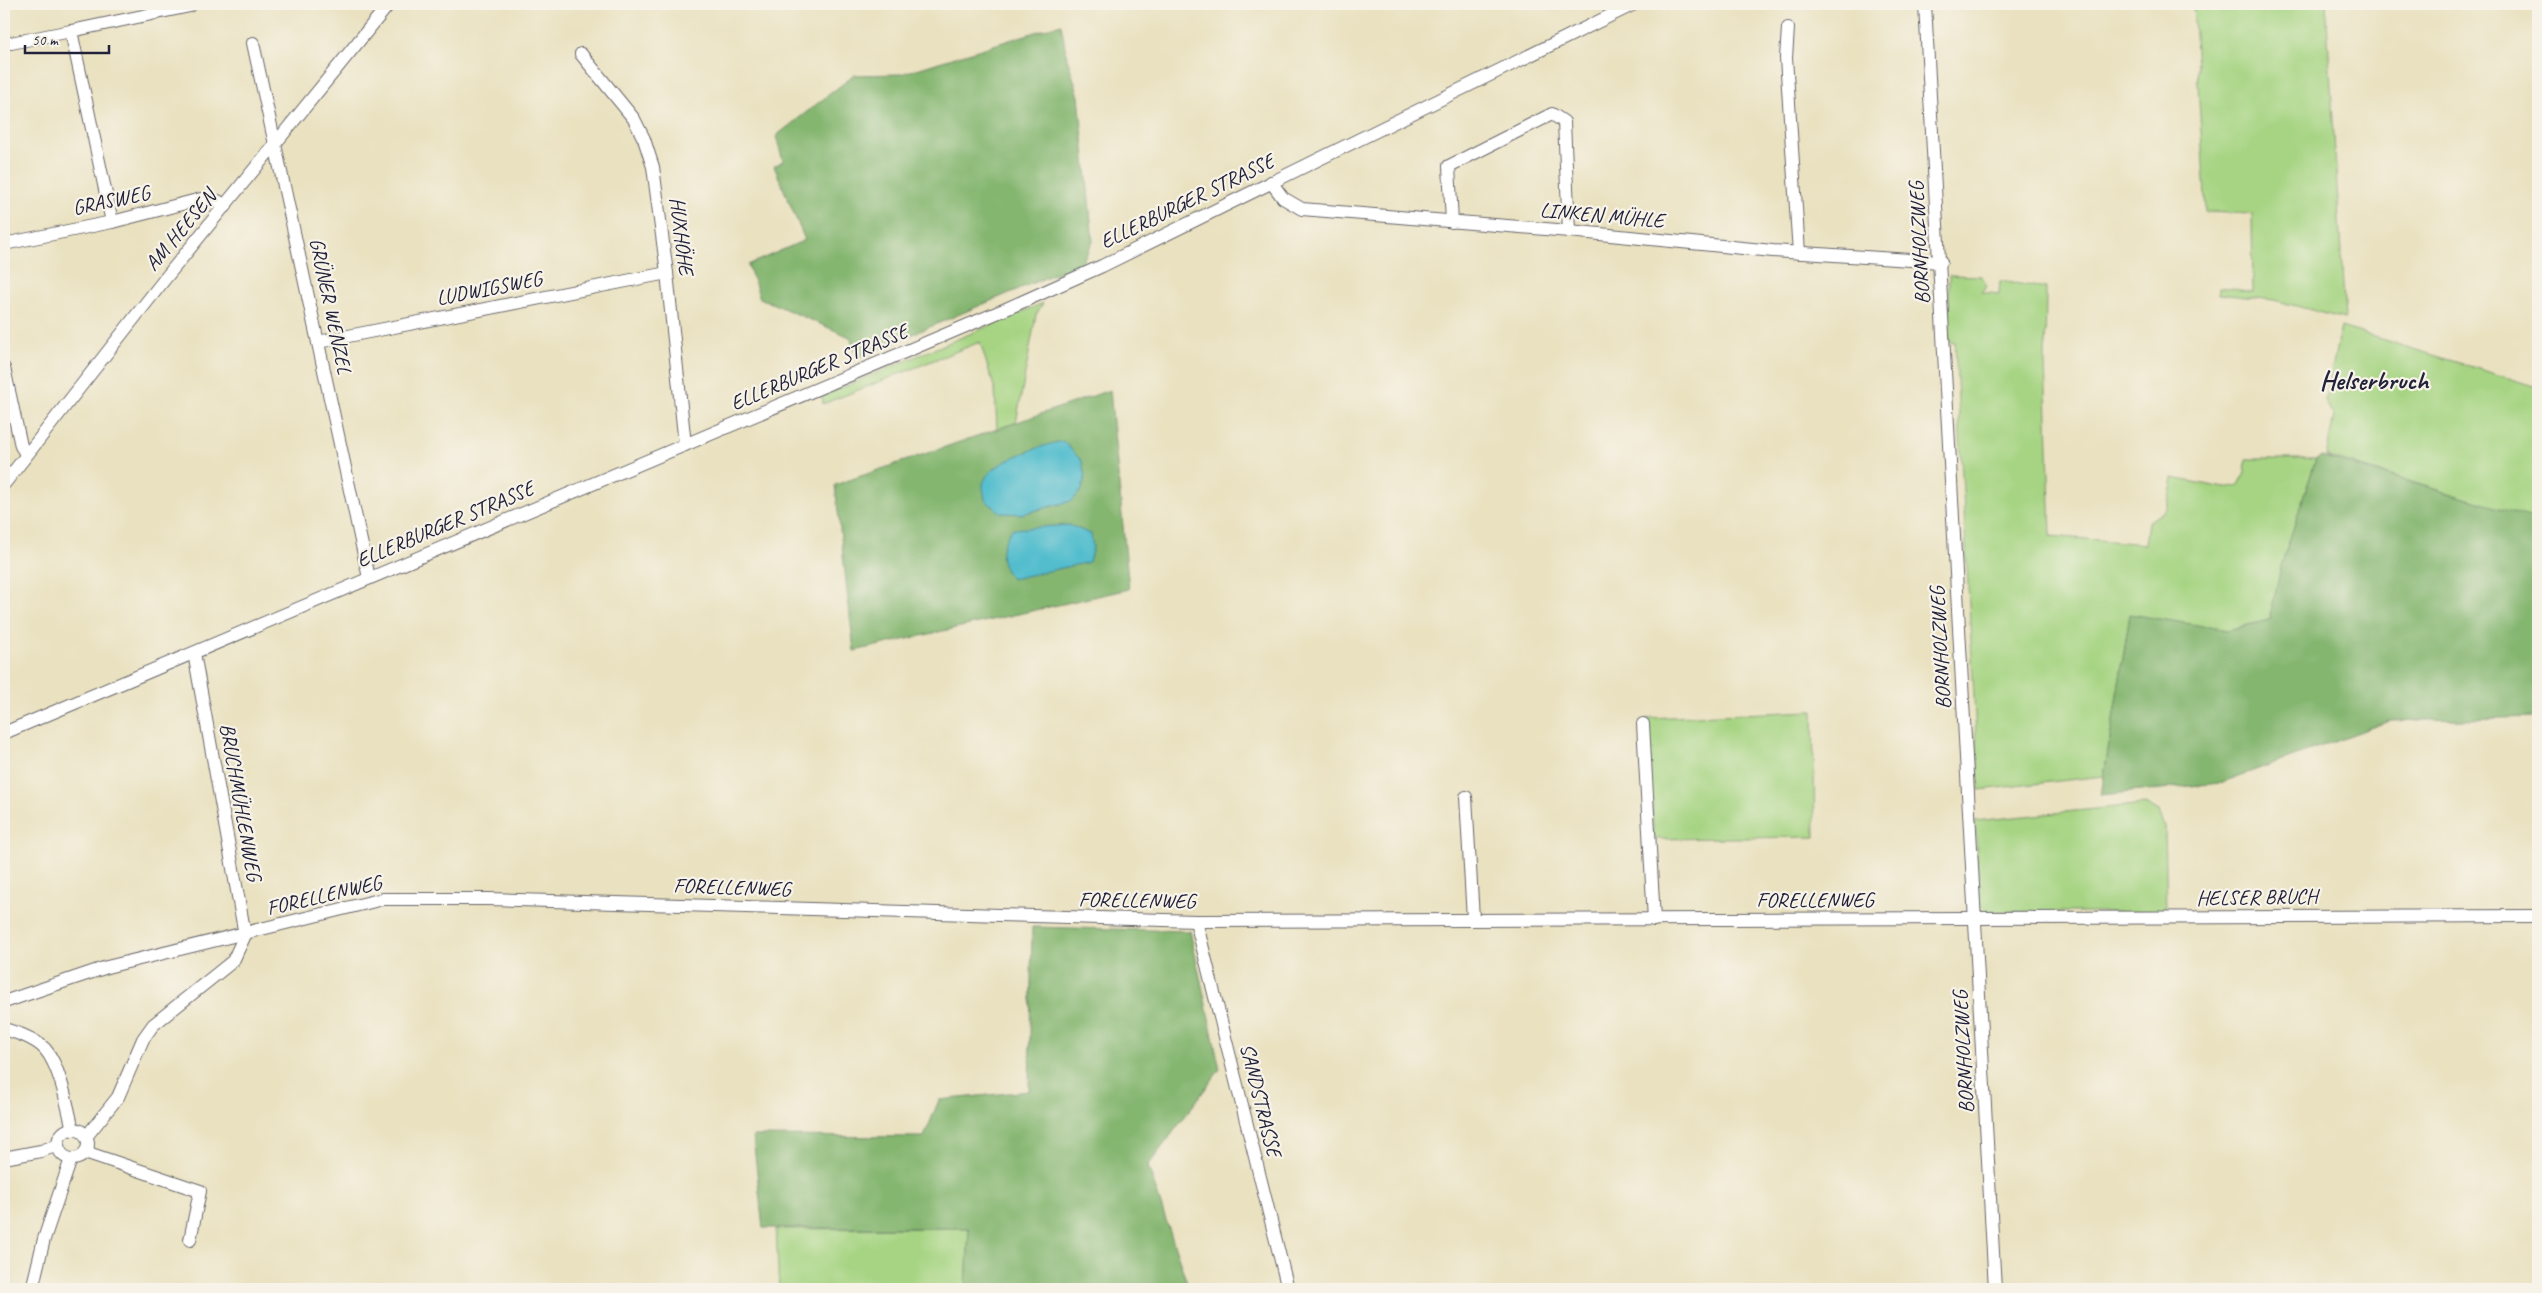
<svg xmlns="http://www.w3.org/2000/svg" width="2542" height="1293" font-family="Caveat,sans-serif">
	<style>
		.green { fill: #a6d482; stroke: #647b5e }
		.forest { fill: #84b670; stroke: #536c56 }
		.water { fill: #52bdcd; stroke: #3a7084 }
		.lines { fill: none; stroke-linecap: round; stroke-linejoin: round }
		.minor-casing { stroke: #686569; stroke-width: 14 }
		.minor { stroke: #fff; stroke-width: 12 }
		.labels { text-anchor: middle; dominant-baseline: central; stroke-width: 4.5; stroke-linejoin: round; paint-order: stroke }
		.street-label { font-size: 21px; fill: #22223b; stroke: #f7f3e8 }
		.district-label { font-size: 26px; font-weight: bold; fill: #22223b; stroke: #f7f3e8 }
	</style>
	<rect width="100%" height="100%" fill="#f7f3e8"/>
	<filter id="ink" filterUnits="userSpaceOnUse"><feTurbulence type="fractalNoise" baseFrequency=".02" numOctaves="2"/><feDisplacementMap in="SourceGraphic" scale="10" xChannelSelector="R" yChannelSelector="G"/><feConvolveMatrix kernelMatrix="1 2 1 2 8 2 1 2 1" color-interpolation-filters="sRGB"/></filter>
	<filter id="wash" filterUnits="userSpaceOnUse"><feTurbulence type="fractalNoise" baseFrequency=".0096" numOctaves="4" result="noise"/><feDisplacementMap in="SourceGraphic" scale="20" xChannelSelector="R" yChannelSelector="G"/><feGaussianBlur stdDeviation="1.12" result="paint"/><feColorMatrix in="noise" values="0 0 0 0 0 0 0 0 0 0 0 0 0 0 0 0 0 1.4 0 .05"/><feComposite in="paint" operator="in"/></filter>
	<g filter="url(#wash)">
		<rect width="100%" height="100%" fill="#e9e1bf"/>
		<!-- green -->
		<g class="green">
			<path d="M2193 4H2326L2345 319 2274 300 2219 294V287L2253 292 2252 214 2206 212Z"/>
			<path d="M1949 275 1981 276 1987 287 1981 292 1999 294 2000 281 2046 288 2045 362 2051 536 2145 544 2148 522 2167 509 2173 478 2225 488 2239 485 2245 473 2246 459H2316L2282 563 2269 620 2227 630 2130 615 2104 776 1979 790 1955 343 1949 342Z"/>
			<path d="M1043 303 1036 315 1016 423 997 429 995 390 980 342 823 404 822 396Z"/>
			<path d="M2341 327 2538 387V513L2533 519 2326 456 2334 417 2325 401Z"/>
			<path d="M1813 711 1815 837 1654 839 1646 722 1648 718Z"/>
			<path d="M2145 804 2159 812 2165 826 2167 912H1987L1980 905 1975 821Z"/>
			<path d="M969 1228 966 1289H779L776 1229Z"/>
		</g>
		<!-- forest -->
		<g class="forest">
			<path d="M1061 24 1067 58 1079 96 1093 242 1082 262 857 358 850 337 760 298 748 265 805 240 774 166 783 161 776 136 854 75 901 74Z"/>
			<path d="M1110 390 1129 589 854 651 835 485Z"/>
			<path d="M2321 456 2533 518 2538 513V717L2389 721 2220 783 2101 795 2130 614 2227 630 2269 620 2282 563 2316 459Z"/>
			<path d="M1032 927 1190 931 1220 1069 1148 1166 1189 1289H966L969 1228H763L753 1136 924 1137 939 1100 1029 1091Z"/>
		</g>
		<!-- water -->
		<g class="water">
			<path d="M1063 441 1082 461 1085 476 1082 490 1072 501 1022 514 1001 513 985 500C985 495 982 488 983 484 987 462 1043 445 1063 441Z"/>
			<path d="M1069 525 1091 534 1093 547 1089 562 1012 579C997 560 999 549 1012 529Z"/>
		</g>
	</g>
	<g filter="url(#ink)">
		<g class="lines">
			<!-- minor casing -->
			<g class="minor-casing">
				<g id="minor">
					<path d="M1925 4 1995 1289"/>
					<path d="M1788 28 1786 58 1799 253"/>
					<path d="M11 43 71 31"/>
					<path d="M253 43 369 578"/>
					<path d="M581 54 634 119 644 139 653 167 667 273 685 445"/>
					<path d="M1271 182 1283 198 1302 209 1569 231 1773 251 1941 262"/>
					<path d="M112 222 71 31 190 6"/>
					<path d="M1452 222 1449 166 1552 114 1564 122 1569 231"/>
					<path d="M4 244 112 222 205 198 218 201 226 206"/>
					<path d="M318 342 667 273"/>
					<path d="M4 368 21 446 26 454"/>
					<path d="M4 484 164 280 389 4"/>
					<path d="M1643 724 1654 920"/>
					<path d="M4 733 1006 309 1102 266 1634 4"/>
					<path d="M1466 797 1473 919"/>
					<path d="M1196 921 1288 1289"/>
					<path d="M4 1002 107 967 383 899H488L1196 921 2538 916"/>
					<path d="M4 1029C18 1033 34 1038 45 1049 60 1066 68 1108 73 1130"/>
					<circle cx="73" cy="1144" r="15"/>
					<path d="M86 1137 118 1097 143 1039 153 1025 233 961 245 935 194 653"/>
					<path d="M85 1152 200 1191 190 1240"/>
					<path d="M4 1158 41 1151 58 1145"/>
					<path d="M4 1288 9 1289"/>
					<path d="M32 1289 44 1239 71 1159"/>
				</g>
			</g>
			<!-- minor -->
			<use href="#minor" class="minor"/>
		</g>
	</g>
	<g class="labels">
		<!-- street labels -->
		<g class="street-label">
			<text transform="translate(111 200) rotate(-12)">GRASWEG</text>
			<text transform="translate(1187 201) rotate(-26)">ELLERBURGER STRASSE</text>
			<text transform="translate(1602 215) rotate(5)">LINKEN MÜHLE</text>
			<text transform="translate(180 230) rotate(-50)">AM HEESEN</text>
			<text transform="translate(682 236) rotate(83)">HUXHÖHE</text>
			<text transform="translate(1919 243) rotate(-93)">BORNHOLZWEG</text>
			<text transform="translate(489 288) rotate(-11)">LUDWIGSWEG</text>
			<text transform="translate(331 306) rotate(78)">GRÜNER WENZEL</text>
			<text transform="translate(819 367) rotate(-23)">ELLERBURGER STRASSE</text>
			<text transform="translate(445 524) rotate(-23)">ELLERBURGER STRASSE</text>
			<text transform="translate(1940 648) rotate(-93)">BORNHOLZWEG</text>
			<text transform="translate(241 802) rotate(80)">BRUCHMÜHLENWEG</text>
			<text transform="translate(732 887) rotate(2)">FORELLENWEG</text>
			<text transform="translate(324 895) rotate(-13)">FORELLENWEG</text>
			<text transform="translate(2257 897) rotate(-1)">HELSER BRUCH</text>
			<text transform="translate(1137 900) rotate(1)">FORELLENWEG</text>
			<text x="1815" y="900">FORELLENWEG</text>
			<text transform="translate(1963 1052) rotate(-93)">BORNHOLZWEG</text>
			<text transform="translate(1261 1100) rotate(76)">SANDSTRASSE</text>
		</g>
		<!-- district labels -->
		<g class="district-label">
			<text x="2374" y="380">Helserbruch</text>
		</g>
	</g>
	<!-- margin -->
	<rect width="2542" height="1293" fill="none" stroke="#f7f3e8" stroke-width="20"/>
	<!-- scale -->
	<path d="M25 45v8h84v-8" fill="none" stroke="#22223b" stroke-width="2.5"/>
	<text x="32" y="45" font-size="15" fill="#22223b" stroke="#f7f3e8" stroke-width="4" paint-order="stroke">50 m</text>
</svg>
